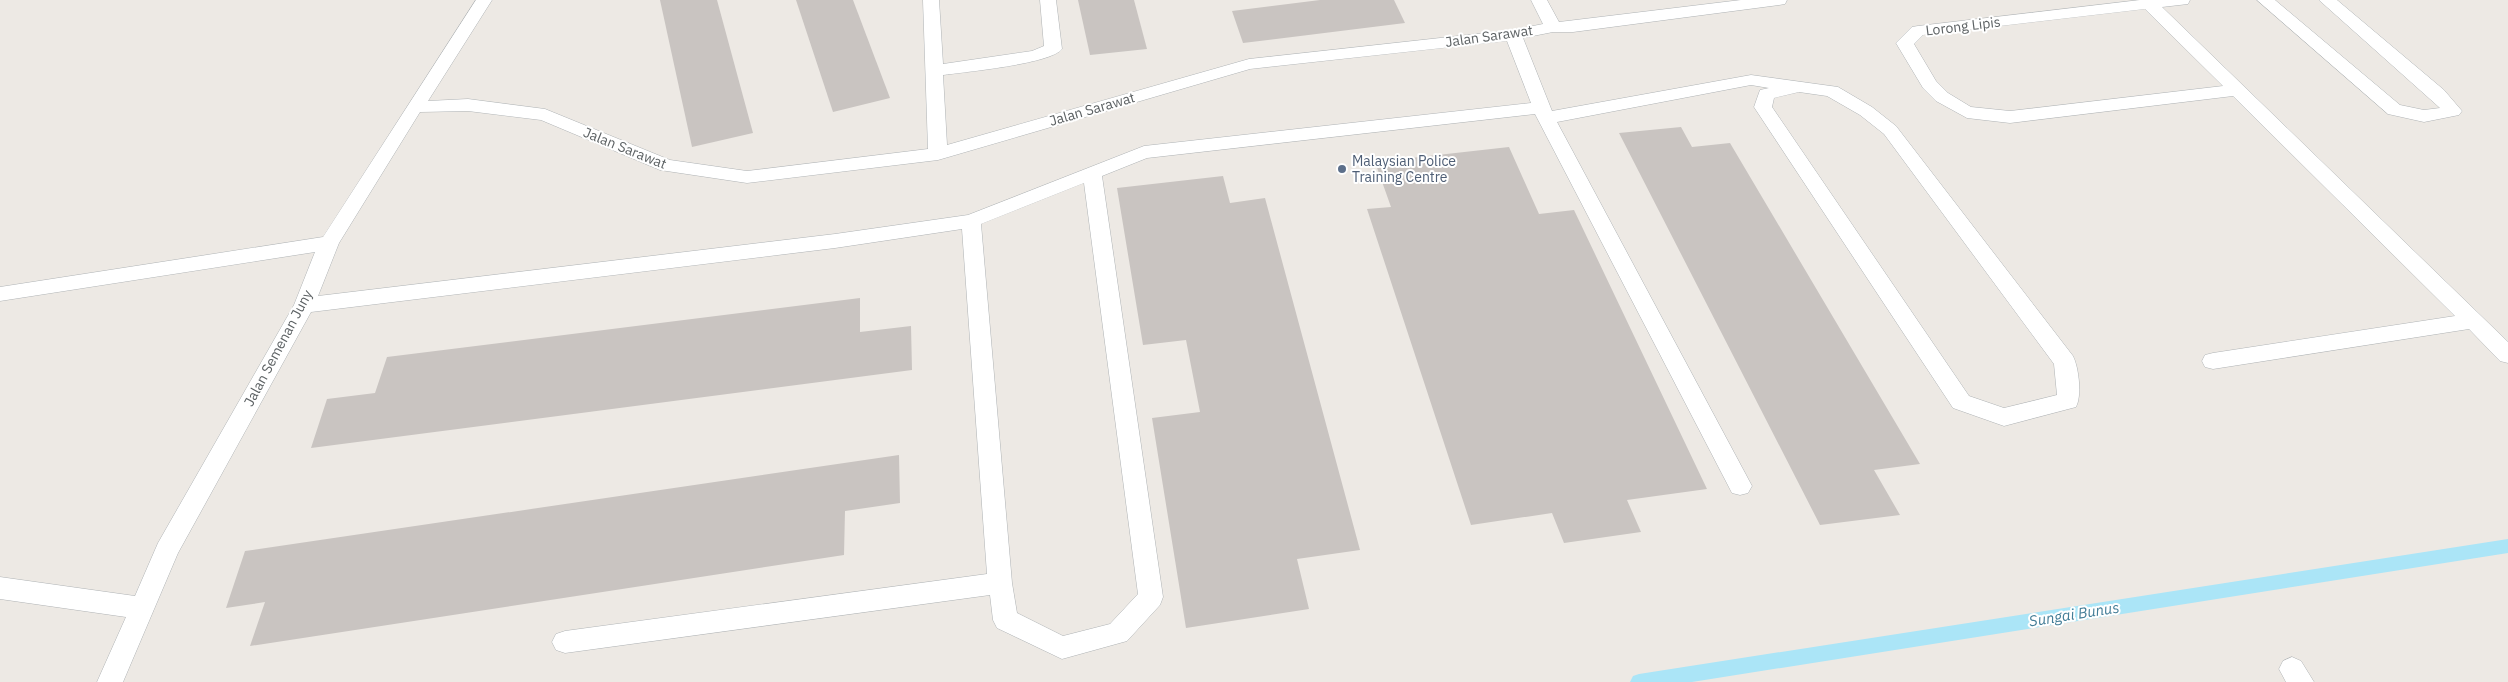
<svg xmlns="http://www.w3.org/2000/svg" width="2508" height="682" font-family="'IBM Plex Sans',sans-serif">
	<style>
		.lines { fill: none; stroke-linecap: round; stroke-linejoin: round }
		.stream { fill: #abe5f7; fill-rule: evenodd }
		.building { fill: #c9c4c1 }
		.lane-casing { stroke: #afb3b5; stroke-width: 1 }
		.lane { fill: #fff; fill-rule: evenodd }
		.service-dot { fill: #5c6f8a; stroke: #fff; stroke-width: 2 }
		.labels { text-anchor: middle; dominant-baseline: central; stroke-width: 4; stroke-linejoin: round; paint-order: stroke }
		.street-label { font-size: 14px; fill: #5c6163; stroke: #fff }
		.service-label { font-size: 14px; fill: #4e5e75; stroke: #fff; text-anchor: start }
		.water-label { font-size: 15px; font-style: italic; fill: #437d97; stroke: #fff }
	</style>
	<rect width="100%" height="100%" fill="#ede9e4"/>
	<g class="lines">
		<!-- stream -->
		<path class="stream" d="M2508 539V553L1692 682H1630L1633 676 1639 674Z"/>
	</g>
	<!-- building -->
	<g class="building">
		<path d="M660 0H717L753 133 692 147Z"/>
		<path d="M796 0H853L890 98 833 112Z"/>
		<path d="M1078 0H1134L1147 49 1090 55Z"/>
		<path d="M1320 0H1394L1405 23 1243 43 1232 11Z"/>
		<path d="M1681 127 1692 147 1730 143 1920 464 1874 470 1900 515 1820 525 1619 133Z"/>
		<path d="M1509 147 1539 214 1574 210 1707 489 1627 500 1641 532 1564 543 1552 513 1471 525 1367 209 1391 207 1375 162Z"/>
		<path d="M1223 176 1230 203 1265 198 1360 550 1297 559 1309 609 1186 628 1152 418 1200 412 1186 340 1143 345 1117 188Z"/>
		<path d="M860 298V332L911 326 912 370 311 448 327 399 375 393 387 357Z"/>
		<path d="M899 455 900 503 845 511 844 555 250 646 265 602 226 608 245 551Z"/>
	</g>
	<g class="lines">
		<!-- lane casing -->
		<g class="lane-casing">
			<g id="lane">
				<path d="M476 0H492L428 101 468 99 545 109 670 160 747 171 928 149 923 0H939L943 64 1032 51 1044 46 1040 0H1056L1062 49C1051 64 964 72 943 75L947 145 1249 59 1513 30 1543 24 1531 0H1547L1559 22 1741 0H1787L1785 4 1779 5 1573 32H1553L1523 38 1552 111 1751 75 1838 87 1872 107 1896 126 2073 356C2079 368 2082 396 2076 407L2004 426 1953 408 1754 107 1760 90 1769 88 1751 85 1557 122 1752 486 1748 493 1740 495 1732 493 1535 114 1147 158 1102 176 1163 597 1160 605 1127 641 1062 659 997 628 993 620 990 595 565 653 556 650 552 642 556 634 565 631 987 574 962 229 835 248 311 312 178 553 123 682H97L126 617 0 599V577L135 596 158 543 294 305 315 252 0 301V287L323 237ZM1507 41 1531 103 1144 146 968 215 835 234 318 296 339 243 420 112 468 111 541 120 660 170 747 183 938 160 1250 69ZM1799 92 1827 96 1860 115 1884 134 2054 364 2057 395 2004 408 1969 396 1772 107 1774 98ZM1084 183 1138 594 1110 624 1063 636 1017 613 1012 583 981 224Z"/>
				<path d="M2140 0H2190L2188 4 2162 7 2508 342V363L2500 361 2469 329 2213 369 2205 367 2202 361 2205 355 2213 353 2455 316 2233 96 2010 123 1967 118 1936 101 1923 88 1896 43 1912 27 1918 26ZM2145 9 2223 86 2010 111 1971 107 1948 93 1936 81 1914 44 1923 35Z"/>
				<path d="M2257 0H2275L2400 105 2424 110 2440 108 2319 0H2337L2444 90 2462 111 2459 115 2424 122 2388 114Z"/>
				<path d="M2292 657 2301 661 2314 682H2286L2279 669 2283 661Z"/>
			</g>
		</g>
		<!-- lane -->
		<use href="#lane" class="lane"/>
	</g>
	<!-- markers -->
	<circle class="service-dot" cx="1342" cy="169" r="5"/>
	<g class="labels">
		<!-- street labels -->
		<g class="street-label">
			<text transform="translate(1963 26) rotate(-7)">Lorong Lipis</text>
			<text transform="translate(1489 36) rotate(-8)">Jalan Sarawat</text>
			<text transform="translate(1092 109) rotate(-16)">Jalan Sarawat</text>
			<text transform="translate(625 148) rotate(22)">Jalan Sarawat</text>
			<text transform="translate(278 348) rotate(-62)">Jalan Semenan Juny</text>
		</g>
		<!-- service labels -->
		<g class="service-label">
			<text x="1352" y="161">Malaysian Police<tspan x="1352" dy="16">Training Centre</tspan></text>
		</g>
		<!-- water labels -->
		<g class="water-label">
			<text transform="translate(2074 614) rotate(-9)">Sungai Bunus</text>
		</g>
	</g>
</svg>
